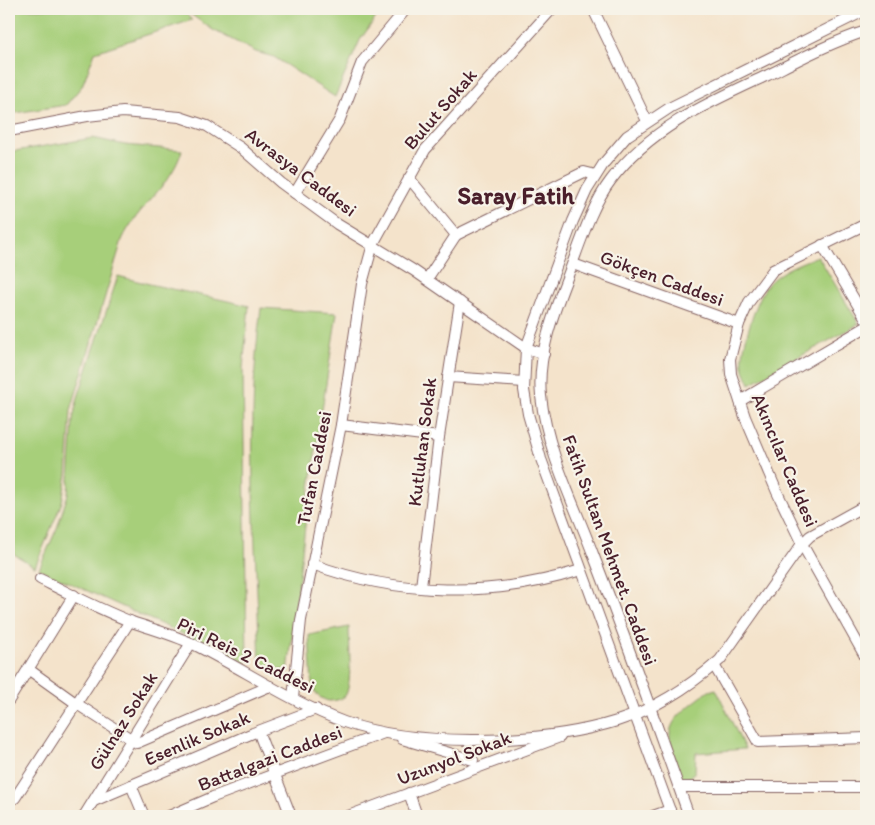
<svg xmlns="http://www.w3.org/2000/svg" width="875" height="825" font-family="Itim,sans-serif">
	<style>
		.green { fill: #a7cf7a; stroke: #787752 }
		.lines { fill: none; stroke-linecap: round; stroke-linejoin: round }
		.minor-casing { stroke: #866463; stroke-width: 12 }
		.minor { stroke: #fff; stroke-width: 10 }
		.labels { text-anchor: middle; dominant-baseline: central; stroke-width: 4.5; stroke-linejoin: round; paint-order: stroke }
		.street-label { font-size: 19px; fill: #4a1f2b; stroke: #f7f3e8 }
		.district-label { font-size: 24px; font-weight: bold; fill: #4a1f2b; stroke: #f7f3e8 }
	</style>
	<rect width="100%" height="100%" fill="#f7f3e8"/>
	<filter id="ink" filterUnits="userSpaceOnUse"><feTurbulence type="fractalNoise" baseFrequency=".02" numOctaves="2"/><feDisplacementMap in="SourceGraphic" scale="10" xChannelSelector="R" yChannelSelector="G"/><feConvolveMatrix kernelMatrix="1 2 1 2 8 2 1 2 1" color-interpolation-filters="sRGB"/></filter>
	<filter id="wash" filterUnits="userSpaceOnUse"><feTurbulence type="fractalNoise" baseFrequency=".0096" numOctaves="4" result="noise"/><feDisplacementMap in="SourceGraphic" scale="20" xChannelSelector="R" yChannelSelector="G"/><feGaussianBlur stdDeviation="1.12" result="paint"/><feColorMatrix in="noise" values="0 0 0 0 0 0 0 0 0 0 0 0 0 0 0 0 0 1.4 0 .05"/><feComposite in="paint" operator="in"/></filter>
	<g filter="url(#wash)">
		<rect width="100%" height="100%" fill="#f4e3cb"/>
		<!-- green -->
		<g class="green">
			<path d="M9 9H181L192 20 95 52 82 86 66 105 9 114Z"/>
			<path d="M183 9H382L360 40 335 97 274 57 256 52 213 30Z"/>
			<path d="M93 138 125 145 182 150C172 186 137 206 122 240L71 410 67 474 62 502 35 567 9 551V152Z"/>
			<path d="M818 256 859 324 750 384C748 378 744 372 743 366 740 350 757 297 768 284 780 270 801 263 818 256Z"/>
			<path d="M118 276C161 288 205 295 249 306L243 368 247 663 39 569 57 528 68 494 73 419 78 397Z"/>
			<path d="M261 308 337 313 308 501 288 672 260 664C256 546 245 426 261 308Z"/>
			<path d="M349 627C349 640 353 690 344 697 340 700 333 701 329 701 320 699 315 694 312 686L309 635Z"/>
			<path d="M716 689 745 749 696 753 695 772 691 775 689 784 683 782C662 728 663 725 709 691Z"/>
		</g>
	</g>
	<g filter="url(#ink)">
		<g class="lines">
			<!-- minor casing -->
			<g class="minor-casing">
				<g id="minor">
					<path d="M593 9 647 121"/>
					<path d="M9 131 87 116 123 112 180 117 207 126 241 148 281 183 337 224 413 270 526 348 544 354"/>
					<path d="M409 178 456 235 427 279"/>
					<path d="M295 193 340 119 362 62 406 9"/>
					<path d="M866 224 773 270 749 302 739 324 730 359 731 374 745 417 777 492 802 544 866 658"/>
					<path d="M456 235 584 172 596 175"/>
					<path d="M822 245 866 319"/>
					<path d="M573 264 739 324"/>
					<path d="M448 377 524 382"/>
					<path d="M740 401 866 327"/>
					<path d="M341 425 439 437"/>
					<path d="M312 564C398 596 493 598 581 570"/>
					<path d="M40 579C70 594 101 610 132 622 152 629 174 635 193 644 243 669 291 702 344 722 417 748 543 744 617 721 655 709 690 686 720 660L802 544 810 536 866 505"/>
					<path d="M421 587 439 437 460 302"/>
					<path d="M714 665 758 742 866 738"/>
					<path d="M28 669 77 704 137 743 270 686"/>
					<path d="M293 698 301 620 341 425 362 284 373 244 425 150 552 9"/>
					<path d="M9 700 74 595"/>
					<path d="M258 731 291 816"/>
					<path d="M402 739 473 760"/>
					<path d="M131 785 144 816"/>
					<path d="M679 787H866"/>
					<path d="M409 793 417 816"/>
					<path d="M15 798 130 621"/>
					<path d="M94 801 253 733 316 709"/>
					<path d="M84 816 191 643"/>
					<path d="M169 816 213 797 384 733"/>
					<path d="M348 816 560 737"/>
					<path d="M653 816 670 810"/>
					<path d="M672 816 541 459 528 414 524 390 526 348 573 221 587 190 604 163 627 136 671 107 866 10"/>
					<path d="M689 816C658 729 627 641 593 554 574 503 547 452 541 396 537 357 553 314 567 278 579 247 591 206 611 180 651 127 710 102 768 75 800 59 832 42 866 31"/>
				</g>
			</g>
			<!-- minor -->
			<use href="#minor" class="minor"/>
		</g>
	</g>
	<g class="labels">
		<!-- street labels -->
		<g class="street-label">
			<text transform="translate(440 109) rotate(-49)">Bulut Sokak</text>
			<text transform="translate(301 172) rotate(37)">Avrasya Caddesi</text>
			<text transform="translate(662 278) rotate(20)">Gökçen Caddesi</text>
			<text transform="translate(422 442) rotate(-83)">Kutluhan Sokak</text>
			<text transform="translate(785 460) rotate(67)">Akıncılar Caddesi</text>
			<text transform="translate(314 468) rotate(-79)">Tufan Caddesi</text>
			<text transform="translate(610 550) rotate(70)">Fatih Sultan Mehmet. Caddesi</text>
			<text transform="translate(246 655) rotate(26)">Piri Reis 2 Caddesi</text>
			<text transform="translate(123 721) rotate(-58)">Gülnaz Sokak</text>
			<text transform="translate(197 738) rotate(-23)">Esenlik Sokak</text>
			<text transform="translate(270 758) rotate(-21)">Battalgazi Caddesi</text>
			<text transform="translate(454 758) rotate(-21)">Uzunyol Sokak</text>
		</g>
		<!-- district labels -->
		<g class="district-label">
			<text x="516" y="195">Saray Fatih</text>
		</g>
	</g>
	<!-- margin -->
	<rect width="875" height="825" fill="none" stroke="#f7f3e8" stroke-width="30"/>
</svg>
